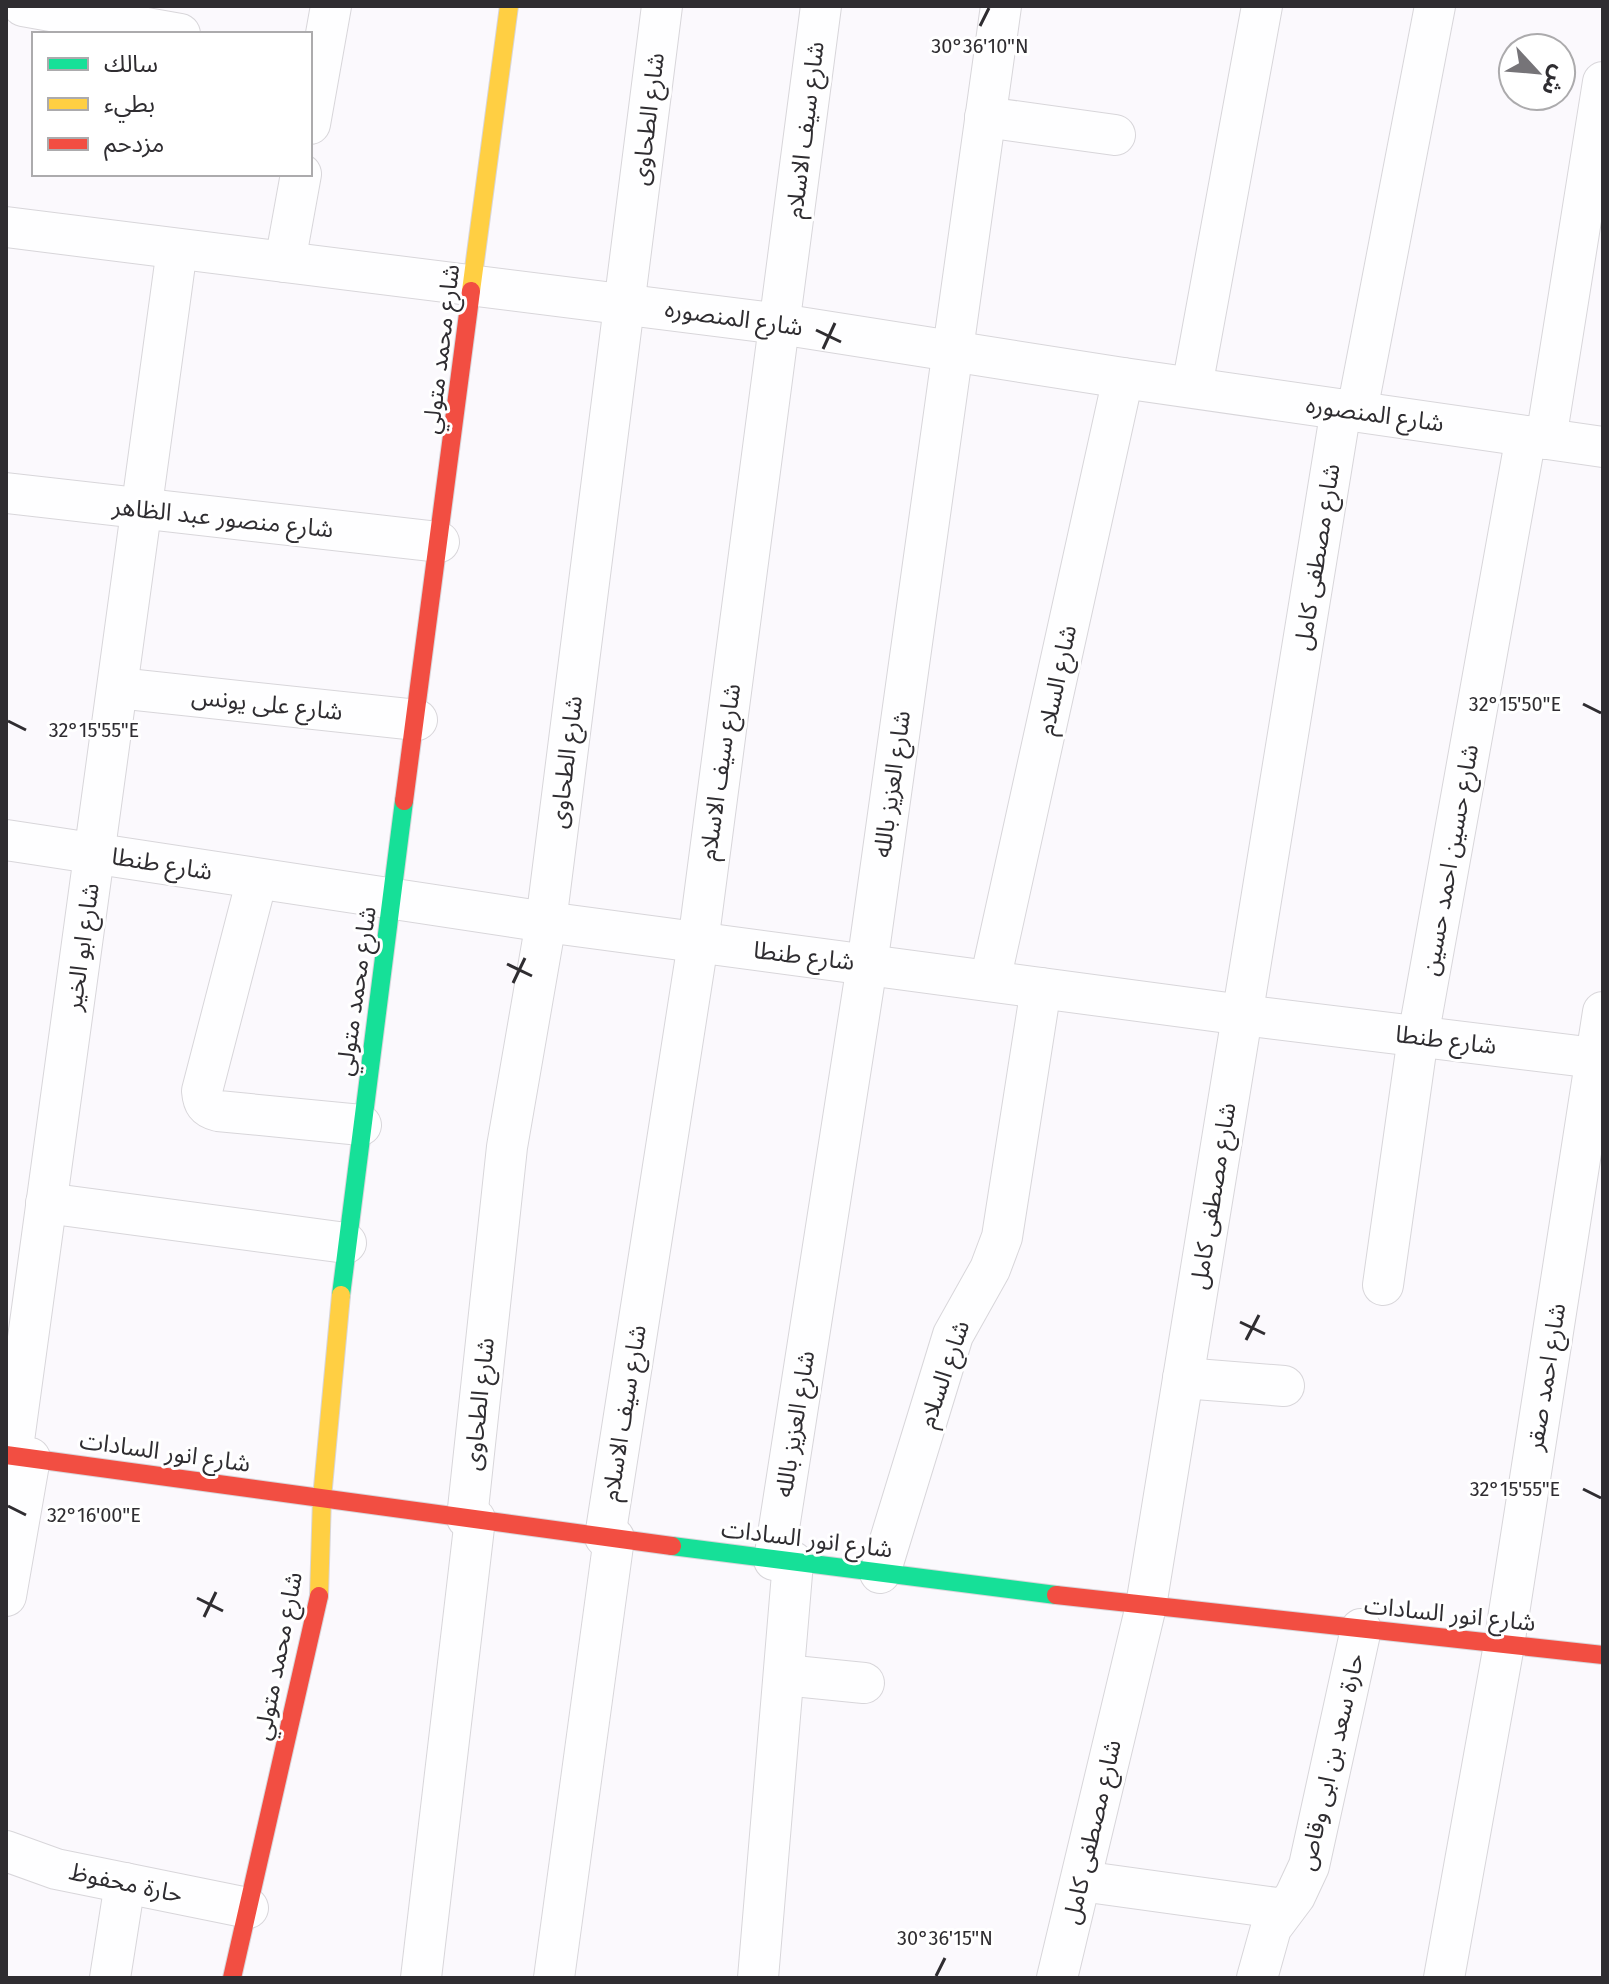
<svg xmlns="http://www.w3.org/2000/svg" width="1609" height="1984" font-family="'Fira Sans','Noto Sans Arabic',sans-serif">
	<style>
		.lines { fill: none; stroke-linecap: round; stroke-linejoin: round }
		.street-casing { stroke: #d8d6da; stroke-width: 42 }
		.fast-casing { stroke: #d8d6da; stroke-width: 20 }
		.slow-casing { stroke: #d8d6da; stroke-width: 20 }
		.jam-casing { stroke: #d8d6da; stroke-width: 20 }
		.street { stroke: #fefeff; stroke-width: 40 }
		.fast { stroke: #16e098; stroke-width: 18 }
		.slow { stroke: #ffcf43; stroke-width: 18 }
		.jam { stroke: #f24e42; stroke-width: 18 }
		.ticks { fill: none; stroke: #2f2d31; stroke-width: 3 }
		.labels { text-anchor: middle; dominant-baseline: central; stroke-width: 6; stroke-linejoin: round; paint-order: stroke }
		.street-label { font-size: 24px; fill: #2f2d31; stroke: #fff }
		.ticks-label { font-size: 20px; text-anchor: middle; fill: #2f2d31; stroke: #fff; stroke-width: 6; stroke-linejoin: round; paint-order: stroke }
	</style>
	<rect width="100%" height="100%" fill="#fbf9fd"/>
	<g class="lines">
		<!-- street casing -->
		<g class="street-casing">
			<g id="street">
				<path d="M23 6 180 34"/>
				<path d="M985 117 1115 135"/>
				<path d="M310 124 331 6"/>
				<path d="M6 227 780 324 1123 378 1603 447"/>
				<path d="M285 262 301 174"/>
				<path d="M1192 387 1262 6"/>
				<path d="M1357 411 1435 6"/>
				<path d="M1546 439 1603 82"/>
				<path d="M6 493 439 542"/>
				<path d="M118 688 417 720"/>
				<path d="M6 840 546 922 1243 1015 1603 1059"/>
				<path d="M257 879 202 1091C203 1103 206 1108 218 1111L361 1125"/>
				<path d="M990 981 1123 378"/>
				<path d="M46 1203 346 1243"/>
				<path d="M1383 1285 1418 1037 1526 436"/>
				<path d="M1183 1378 1284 1386"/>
				<path d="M12 1455 177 249"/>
				<path d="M467 1518 507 1147 546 922 662 6"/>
				<path d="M605 1537 698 943 821 6"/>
				<path d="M774 1560 867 965 1001 6"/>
				<path d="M880 1573 953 1335 990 1269 1002 1237 1041 988"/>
				<path d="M6 1596 30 1458"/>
				<path d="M784 1675 864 1683"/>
				<path d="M6 1851 56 1869 248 1908"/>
				<path d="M1081 1881 1284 1909"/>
				<path d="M110 1978 125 1883"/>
				<path d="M421 1978 475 1519"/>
				<path d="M554 1978 614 1538"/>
				<path d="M758 1978 793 1562"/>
				<path d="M1057 1978 1146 1606 1341 409"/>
				<path d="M1257 1978 1271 1928 1295 1896 1309 1866 1361 1629"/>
				<path d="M1444 1978 1504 1645 1603 1012"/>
			</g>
		</g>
		<!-- fast casing -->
		<g class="fast-casing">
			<g id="fast">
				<path d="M341 1295 404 801"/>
				<path d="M672 1546 1056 1595"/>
			</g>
		</g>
		<!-- slow casing -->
		<g class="slow-casing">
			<g id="slow">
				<path d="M471 291 509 6"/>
				<path d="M319 1596 322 1498 341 1295"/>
			</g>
		</g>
		<!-- jam casing -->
		<g class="jam-casing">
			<g id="jam">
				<path d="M404 801 471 291"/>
				<path d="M6 1455 672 1546"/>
				<path d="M1056 1595 1603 1655"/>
				<path d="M232 1978 319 1596"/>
			</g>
		</g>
		<!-- street -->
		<use href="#street" class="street"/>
		<!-- fast -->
		<use href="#fast" class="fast"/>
		<!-- slow -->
		<use href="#slow" class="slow"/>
		<!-- jam -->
		<use href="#jam" class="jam"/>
	</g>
	<!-- ticks -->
	<path class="ticks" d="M980 26 989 8M816 330 841 342M823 349 835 323M1583 704 1601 713M8 721 26 730M507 964 532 976M513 983 525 958M1240 1322 1265 1334M1246 1340 1259 1315M1583 1489 1601 1498M8 1506 26 1515M197 1598 223 1611M204 1617 216 1592M936 1976 945 1958"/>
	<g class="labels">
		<!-- street labels -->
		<g class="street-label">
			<text transform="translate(648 119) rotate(-83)">شارع الطحاوى</text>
			<text transform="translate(805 130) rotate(-83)">شارع سيف الاسلام</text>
			<text transform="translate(734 318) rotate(8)">شارع المنصوره</text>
			<text transform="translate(441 349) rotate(-83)">شارع محمد متولي</text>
			<text transform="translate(1375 414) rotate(8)">شارع المنصوره</text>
			<text transform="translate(223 518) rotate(6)">شارع منصور عبد الظاهر</text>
			<text transform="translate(1317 557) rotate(-81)">شارع مصطفى كامل</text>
			<text transform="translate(1057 680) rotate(-78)">شارع السلام</text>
			<text transform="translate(267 704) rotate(6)">شارع على يونس</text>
			<text transform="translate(566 762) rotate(-83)">شارع الطحاوى</text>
			<text transform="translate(720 772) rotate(-82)">شارع سيف الاسلام</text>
			<text transform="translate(892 784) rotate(-82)">شارع العزيز بالله</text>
			<text transform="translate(1450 860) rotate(-80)">شارع حسين احمد حسين</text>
			<text transform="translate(162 864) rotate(9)">شارع طنطا</text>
			<text transform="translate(82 947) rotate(-82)">شارع ابو الخير</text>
			<text transform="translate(804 956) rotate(7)">شارع طنطا</text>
			<text transform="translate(356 991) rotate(-82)">شارع محمد متولي</text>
			<text transform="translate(1446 1040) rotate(7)">شارع طنطا</text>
			<text transform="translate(1213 1196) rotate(-81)">شارع مصطفى كامل</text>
			<text transform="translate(944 1374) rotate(-71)">شارع السلام</text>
			<text transform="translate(1546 1377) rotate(-81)">شارع احمد صقر</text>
			<text transform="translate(479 1404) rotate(-84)">شارع الطحاوى</text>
			<text transform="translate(624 1413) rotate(-81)">شارع سيف الاسلام</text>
			<text transform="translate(795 1424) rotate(-81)">شارع العزيز بالله</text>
			<text transform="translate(165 1452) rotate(8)">شارع انور السادات</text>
			<text transform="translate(807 1539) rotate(7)">شارع انور السادات</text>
			<text transform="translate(1450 1614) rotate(6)">شارع انور السادات</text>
			<text transform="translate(278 1656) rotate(-79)">شارع محمد متولي</text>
			<text transform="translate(1331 1762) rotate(-77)">حارة سعد بن ابى وقاص</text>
			<text transform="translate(1092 1832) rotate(-77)">شارع مصطفى كامل</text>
			<text transform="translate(126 1883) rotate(12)">حارة محفوظ</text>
		</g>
	</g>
	<g class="ticks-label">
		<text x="980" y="53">30°36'10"N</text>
		<text x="1515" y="711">32°15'50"E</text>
		<text x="94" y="737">32°15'55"E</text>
		<text x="1515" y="1496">32°15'55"E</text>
		<text x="94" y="1522">32°16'00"E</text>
		<text x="945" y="1945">30°36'15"N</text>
	</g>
	<!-- border -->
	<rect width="1609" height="1984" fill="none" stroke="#2f2d31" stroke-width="16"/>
	<!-- legend -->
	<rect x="32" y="32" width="280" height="144" fill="#ffffff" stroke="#acabad" stroke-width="2"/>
	<rect x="48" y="58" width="40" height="12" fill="#16e098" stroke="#acabad" stroke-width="2"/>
	<text x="104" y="72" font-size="24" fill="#2f2d31">سالك</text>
	<rect x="48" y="98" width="40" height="12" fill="#ffcf43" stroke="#acabad" stroke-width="2"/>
	<text x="104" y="112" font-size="24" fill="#2f2d31">بطيء</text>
	<rect x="48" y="138" width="40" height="12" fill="#f24e42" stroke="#acabad" stroke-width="2"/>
	<text x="104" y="152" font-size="24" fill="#2f2d31">مزدحم</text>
	<!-- north arrow -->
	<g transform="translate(1537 72) rotate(116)"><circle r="38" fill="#ffffff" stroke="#acabad" stroke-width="2"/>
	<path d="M0-6L14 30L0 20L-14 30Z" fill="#767478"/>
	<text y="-12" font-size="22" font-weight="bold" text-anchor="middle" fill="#2f2d31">ش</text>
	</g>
</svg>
